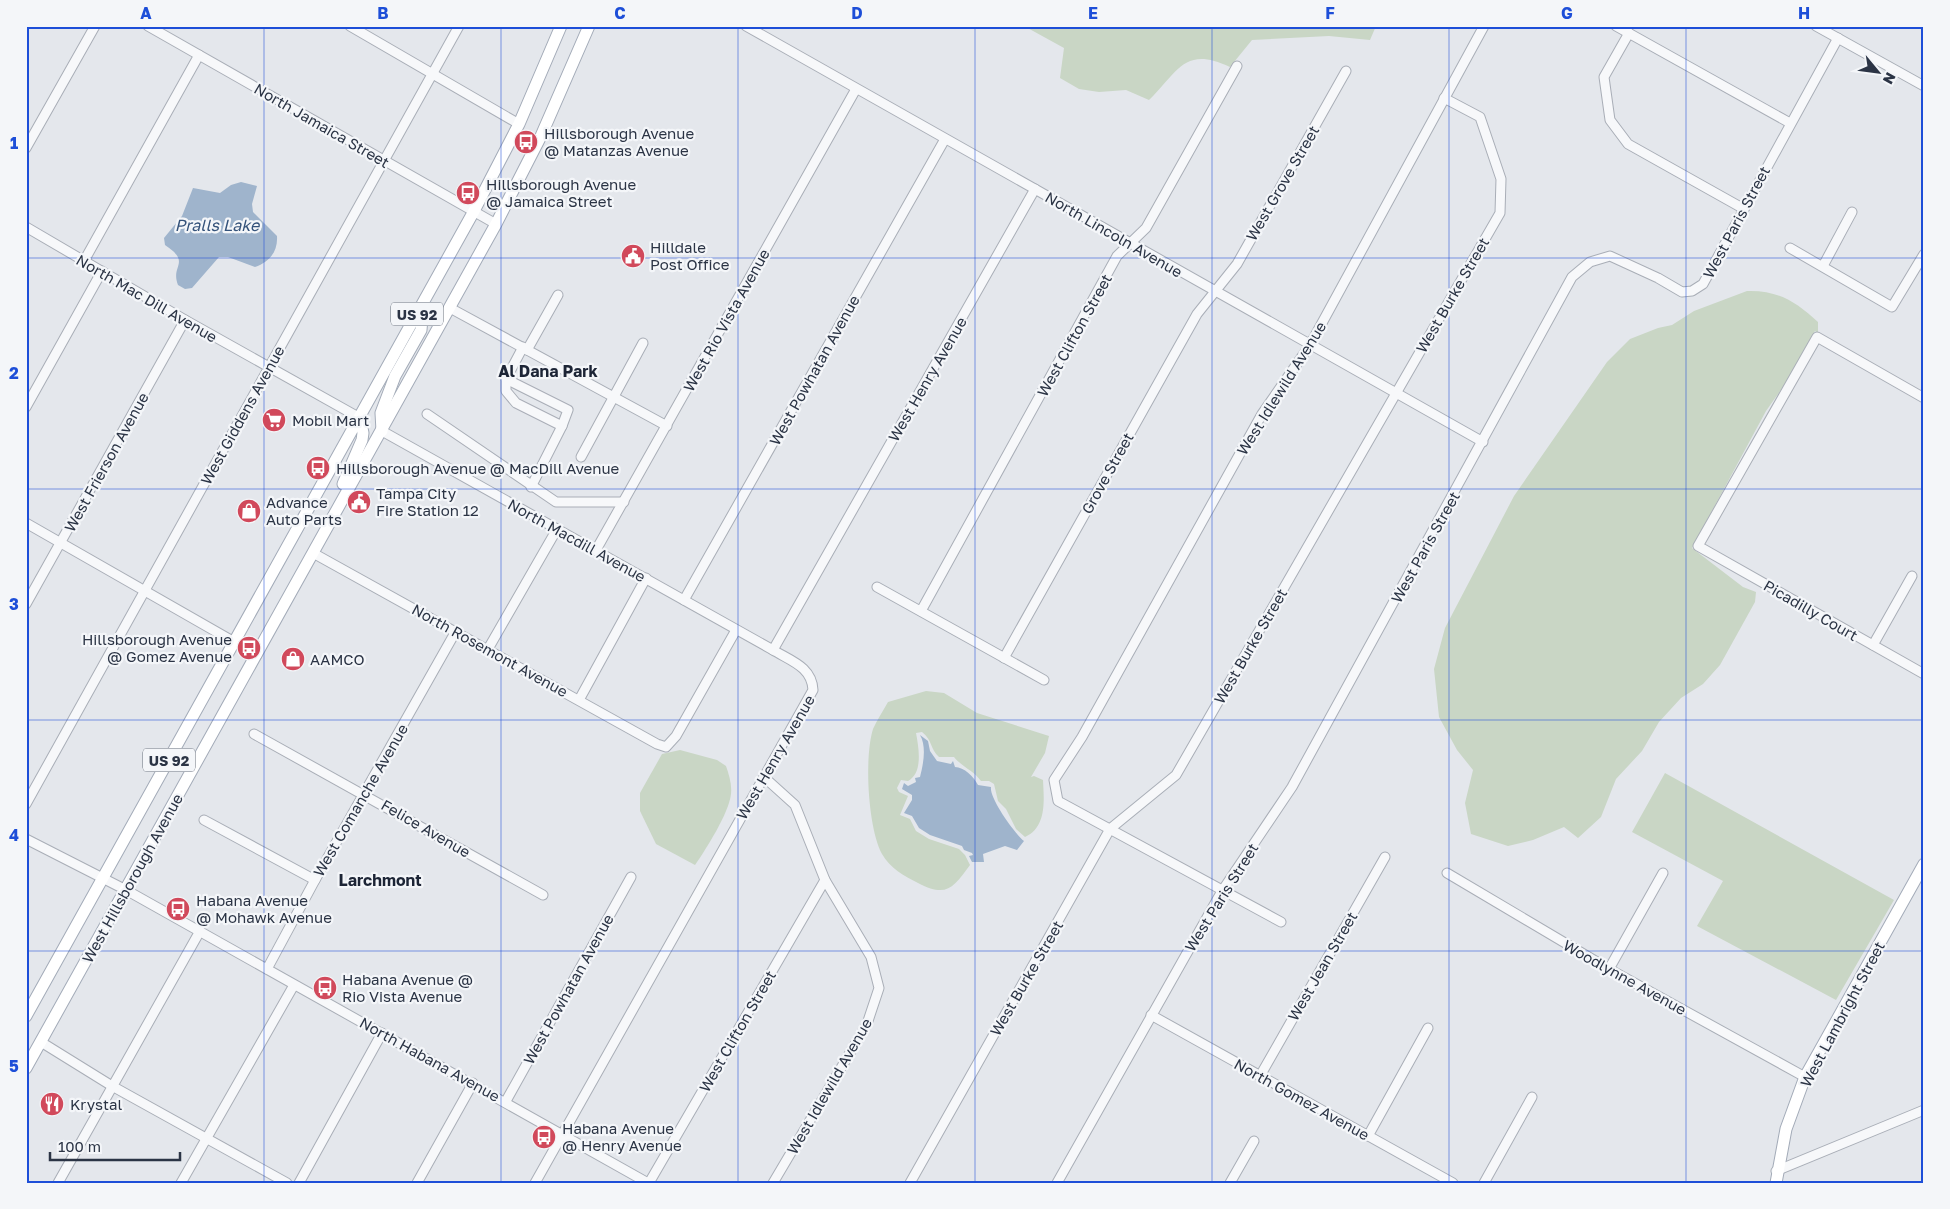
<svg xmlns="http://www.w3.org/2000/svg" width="1950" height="1209" font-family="'Golos Text',sans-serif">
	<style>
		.green { fill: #c9d6c5 }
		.water { fill: #9fb4cc }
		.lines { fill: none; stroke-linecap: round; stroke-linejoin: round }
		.minor-casing { stroke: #a9aeb7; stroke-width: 11 }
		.major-casing { stroke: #a3abb8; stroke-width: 13 }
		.minor { stroke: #f7f8fa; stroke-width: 9 }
		.major { stroke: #fff; stroke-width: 11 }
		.grid { fill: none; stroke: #1d4ed8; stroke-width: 1; stroke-opacity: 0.55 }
		.labels { text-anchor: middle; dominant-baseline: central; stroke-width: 4.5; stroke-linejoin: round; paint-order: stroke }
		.shield { fill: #f4f6f9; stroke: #676e7b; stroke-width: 1 }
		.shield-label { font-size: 14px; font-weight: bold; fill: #2b3445 }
		.street-label { font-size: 15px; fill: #2b3445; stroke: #f4f6f9 }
		.poi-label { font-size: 15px; fill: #2b3445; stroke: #f4f6f9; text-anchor: start }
		.water-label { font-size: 16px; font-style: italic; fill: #34527a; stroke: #f4f6f9 }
		.neighbourhood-label { font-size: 16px; font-weight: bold; fill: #1d2536; stroke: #f4f6f9 }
		.neatline { fill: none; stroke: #1d4ed8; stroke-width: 2 }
		.grid-label { font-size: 16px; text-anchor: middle; font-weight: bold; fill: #1d4ed8 }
	</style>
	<rect width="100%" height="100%" fill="#e4e7ec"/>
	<!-- green -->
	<g class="green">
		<path d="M1024 26H1376L1370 40 1329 36 1252 40 1230 67C1184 45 1178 72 1149 100L1126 90 1099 92 1079 89 1060 78 1064 48Z"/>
		<path d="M1747 291C1778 290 1796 302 1818 322V333L1815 331 1783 387 1766 411 1692 548 1743 587 1756 592 1755 602 1720 665 1703 684 1681 698 1659 722 1642 751 1616 779 1601 817 1578 838 1564 827 1533 840 1508 846 1471 834 1465 803 1473 770 1457 750 1439 717 1434 669 1445 628 1514 496 1607 362 1630 339 1658 328 1672 325 1694 311Z"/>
		<path d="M926 691 944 693 977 713 1049 736 1045 753 1031 777 1034 776 1043 780C1044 800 1047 827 1025 837L1016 829 1006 809 998 801 994 784 989 781H981C974 771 961 766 954 757H939C930 749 933 741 922 732L916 733C919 749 923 773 908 781L901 780 897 788 899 792 908 796 900 815 910 819 916 831 929 839 959 849 965 855 970 865C953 888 947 898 918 883 904 876 890 868 882 854 868 828 864 758 873 729 877 720 883 711 888 702Z"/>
		<path d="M680 750 717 760 726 766C729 775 732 784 731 794 729 813 706 849 695 865L656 844 640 811V793L662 754Z"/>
		<path d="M1665 773 1894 900 1836 1000 1697 926 1723 881 1632 832Z"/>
	</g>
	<!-- water -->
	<g class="water">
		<path d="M241 182 257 186 252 204 253 212 277 236C278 252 269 262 255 267L228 257H219L192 288 185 289 178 285C170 265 192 263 165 245L164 238 182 216 193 188 220 193 231 185Z"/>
		<path d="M920 735 928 741 930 751 937 761 951 764 953 761 955 767C964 767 974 777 978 785L991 787C989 798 1015 834 1024 841L1017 850 1005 846 983 854 984 862H972L969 856 973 855 972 853 964 850 962 846 930 835 919 828 912 816 904 813 912 800V795L902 789 904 783 908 786 916 782 915 778 920 777C923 765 927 747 920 735Z"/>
	</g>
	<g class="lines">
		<!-- minor casing -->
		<g class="minor-casing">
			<g id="minor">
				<path d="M148 26 496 224"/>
				<path d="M350 26 519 124"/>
				<path d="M746 26 1483 442"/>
				<path d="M1616 26 1790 123"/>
				<path d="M1816 26 1924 86"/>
				<path d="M1629 33 1604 77 1610 120 1628 144 1744 209"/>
				<path d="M26 148 95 26"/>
				<path d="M26 227 185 320 360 418"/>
				<path d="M1790 248 1892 307 1924 254"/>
				<path d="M84 261 199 55"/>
				<path d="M1823 266 1852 212"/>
				<path d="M450 308 667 426"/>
				<path d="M523 347 506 379V391L516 403 562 426"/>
				<path d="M527 350 558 295"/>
				<path d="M506 379 568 410 562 426 531 487"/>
				<path d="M1924 398 1817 337 1698 546 1924 674"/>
				<path d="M26 407 102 271"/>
				<path d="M427 414 556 502H624"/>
				<path d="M382 431 773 650C791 661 812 667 813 690L535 1183"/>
				<path d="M581 457 643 343"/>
				<path d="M26 523 257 655"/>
				<path d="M596 550 856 89"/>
				<path d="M313 553 657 744 666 747 676 736 736 630"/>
				<path d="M877 587 1044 680"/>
				<path d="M684 600 945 139"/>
				<path d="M26 604 185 320"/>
				<path d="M921 611 1117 256 1146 228 1237 66"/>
				<path d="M1873 645 1912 576"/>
				<path d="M488 649 557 529"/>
				<path d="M773 650 1035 189"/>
				<path d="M1004 658 1197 314 1237 264 1346 71"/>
				<path d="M579 700 646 578"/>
				<path d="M254 734 543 895"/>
				<path d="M764 777 795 805 825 880 871 957 879 988 867 1024 773 1183"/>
				<path d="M26 804 459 26"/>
				<path d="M204 820 315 880"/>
				<path d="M26 839 126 890 648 1183"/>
				<path d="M1447 873 1609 969 1805 1077"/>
				<path d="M1281 922 1058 801 1054 780 1082 737 1262 414 1310 345 1484 26"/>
				<path d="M267 969 315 880 456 631"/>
				<path d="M1609 969 1663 873"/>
				<path d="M1151 1015 1453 1183"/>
				<path d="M41 1042 112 1086 287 1183"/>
				<path d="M1260 1076 1385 857"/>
				<path d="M506 1101 631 877"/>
				<path d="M1368 1136 1428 1028"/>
				<path d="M1776 1171 1924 1110"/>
				<path d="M58 1183 200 931"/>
				<path d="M181 1183 294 985"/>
				<path d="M299 1183 382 1033"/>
				<path d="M417 1183 473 1083"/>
				<path d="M649 1183 825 880"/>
				<path d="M910 1183 1110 829 1176 775 1500 213 1501 179 1480 117 1444 98"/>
				<path d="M1057 1183 1222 891 1292 787 1572 277 1590 262 1610 256 1658 278 1682 292 1692 291 1703 284 1838 38"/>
				<path d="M1230 1183 1254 1141"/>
				<path d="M1484 1183 1532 1097"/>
			</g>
		</g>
		<!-- major casing -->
		<g class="major-casing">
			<g id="major">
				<path d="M382 431 381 413 395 376 421 330 423 307"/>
				<path d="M343 484 362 440 363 433 360 418"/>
				<path d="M26 1016 474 211 519 124 561 26"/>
				<path d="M26 1068 496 224 541 136 589 26"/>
				<path d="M1776 1183 1786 1129 1805 1077 1924 864"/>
			</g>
		</g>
		<!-- minor -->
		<use href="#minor" class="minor"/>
		<!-- major -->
		<use href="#major" class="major"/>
	</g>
	<!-- grid -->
	<path class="grid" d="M264 26V1183M501 26V1183M738 26V1183M975 26V1183M1212 26V1183M1449 26V1183M1686 26V1183M26 258H1924M26 489H1924M26 720H1924M26 951H1924"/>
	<!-- icons -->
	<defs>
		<g id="bus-disc" transform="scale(1.25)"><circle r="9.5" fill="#d1495b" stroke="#f4f6f9"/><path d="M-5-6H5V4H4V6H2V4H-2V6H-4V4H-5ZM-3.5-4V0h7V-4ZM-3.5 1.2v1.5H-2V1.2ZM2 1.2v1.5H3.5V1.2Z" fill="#fff"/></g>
		<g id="civic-disc" transform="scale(1.25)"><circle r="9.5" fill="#d1495b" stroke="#f4f6f9"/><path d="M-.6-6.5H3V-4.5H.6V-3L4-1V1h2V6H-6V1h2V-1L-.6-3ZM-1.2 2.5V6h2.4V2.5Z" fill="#fff"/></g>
		<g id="supermarket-disc" transform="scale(1.25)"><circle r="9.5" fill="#d1495b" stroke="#f4f6f9"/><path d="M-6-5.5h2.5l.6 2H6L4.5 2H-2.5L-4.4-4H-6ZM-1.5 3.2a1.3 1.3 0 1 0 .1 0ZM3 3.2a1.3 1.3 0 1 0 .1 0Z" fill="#fff"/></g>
		<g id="shop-disc" transform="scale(1.25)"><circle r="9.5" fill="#d1495b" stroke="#f4f6f9"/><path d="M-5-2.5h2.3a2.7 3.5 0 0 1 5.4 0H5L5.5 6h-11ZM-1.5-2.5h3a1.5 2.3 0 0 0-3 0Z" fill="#fff"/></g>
		<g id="restaurant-disc" transform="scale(1.25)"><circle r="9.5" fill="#d1495b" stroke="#f4f6f9"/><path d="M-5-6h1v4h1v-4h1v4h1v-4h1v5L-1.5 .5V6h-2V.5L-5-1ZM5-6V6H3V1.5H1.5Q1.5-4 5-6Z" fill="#fff"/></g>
	</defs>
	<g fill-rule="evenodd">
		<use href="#bus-disc" x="526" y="142"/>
		<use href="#bus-disc" x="468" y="193"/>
		<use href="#civic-disc" x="633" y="256"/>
		<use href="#supermarket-disc" x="274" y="420"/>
		<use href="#bus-disc" x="318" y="468"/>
		<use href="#civic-disc" x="359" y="502"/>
		<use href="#shop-disc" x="249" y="511"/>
		<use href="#bus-disc" x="249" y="648"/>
		<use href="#shop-disc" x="293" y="659"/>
		<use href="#bus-disc" x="178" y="909"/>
		<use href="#bus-disc" x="325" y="988"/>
		<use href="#restaurant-disc" x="52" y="1104"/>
		<use href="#bus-disc" x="544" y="1137"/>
	</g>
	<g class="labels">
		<!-- shield labels -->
		<g class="shield">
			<rect x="391" y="302.5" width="52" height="23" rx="4"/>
			<rect x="143" y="748.5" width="52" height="23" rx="4"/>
		</g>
		<g class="shield-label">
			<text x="417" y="314">US 92</text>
			<text x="169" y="760">US 92</text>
		</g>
		<!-- street labels -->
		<g class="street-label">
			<text transform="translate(322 125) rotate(30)">North Jamaica Street</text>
			<text transform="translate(1282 183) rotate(-60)">West Grove Street</text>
			<text transform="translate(1736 222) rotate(-62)">West Paris Street</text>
			<text transform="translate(1114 234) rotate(30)">North Lincoln Avenue</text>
			<text transform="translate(1452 295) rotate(-60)">West Burke Street</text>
			<text transform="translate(147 298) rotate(30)">North Mac Dill Avenue</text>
			<text transform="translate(726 320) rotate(-61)">West Rio Vista Avenue</text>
			<text transform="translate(1074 335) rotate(-61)">West Clifton Street</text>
			<text transform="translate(814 370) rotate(-61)">West Powhatan Avenue</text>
			<text transform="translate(927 379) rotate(-60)">West Henry Avenue</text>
			<text transform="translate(1281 388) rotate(-58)">West Idlewild Avenue</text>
			<text transform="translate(242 415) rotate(-61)">West Giddens Avenue</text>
			<text transform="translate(106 462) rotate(-61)">West Frierson Avenue</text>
			<text transform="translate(1107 473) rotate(-61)">Grove Street</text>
			<text transform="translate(577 540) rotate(29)">North Macdill Avenue</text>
			<text transform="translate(1425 547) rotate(-61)">West Paris Street</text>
			<text transform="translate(1811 610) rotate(30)">Picadilly Court</text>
			<text transform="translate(1250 646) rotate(-60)">West Burke Street</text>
			<text transform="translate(490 650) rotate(29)">North Rosemont Avenue</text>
			<text transform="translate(775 757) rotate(-60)">West Henry Avenue</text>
			<text transform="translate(360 800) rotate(-60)">West Comanche Avenue</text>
			<text transform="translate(426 828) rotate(30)">Felice Avenue</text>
			<text transform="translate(132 878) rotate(-61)">West Hillsborough Avenue</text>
			<text transform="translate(1221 897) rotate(-58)">West Paris Street</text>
			<text transform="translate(1322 966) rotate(-60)">West Jean Street</text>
			<text transform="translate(1625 977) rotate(29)">Woodlynne Avenue</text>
			<text transform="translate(1026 978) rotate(-60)">West Burke Street</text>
			<text transform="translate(568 989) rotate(-61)">West Powhatan Avenue</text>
			<text transform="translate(1842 1014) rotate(-62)">West Lambright Street</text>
			<text transform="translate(737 1031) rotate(-60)">West Clifton Street</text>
			<text transform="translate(430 1059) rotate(29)">North Habana Avenue</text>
			<text transform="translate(829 1086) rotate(-60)">West Idlewild Avenue</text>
			<text transform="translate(1302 1099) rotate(29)">North Gomez Avenue</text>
		</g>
		<!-- poi labels -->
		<g class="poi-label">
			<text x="544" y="133">Hillsborough Avenue<tspan x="544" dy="17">@ Matanzas Avenue</tspan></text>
			<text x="486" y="184">Hillsborough Avenue<tspan x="486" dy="17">@ Jamaica Street</tspan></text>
			<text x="650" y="247">Hilldale<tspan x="650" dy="17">Post Office</tspan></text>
			<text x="292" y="420">Mobil Mart</text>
			<text x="336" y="468">Hillsborough Avenue @ MacDill Avenue</text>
			<text x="376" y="493">Tampa City<tspan x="376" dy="17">Fire Station 12</tspan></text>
			<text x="266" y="502">Advance<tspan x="266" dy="17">Auto Parts</tspan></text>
			<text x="232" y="639" text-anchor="end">Hillsborough Avenue<tspan x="232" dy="17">@ Gomez Avenue</tspan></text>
			<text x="310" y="659">AAMCO</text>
			<text x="196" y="900">Habana Avenue<tspan x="196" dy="17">@ Mohawk Avenue</tspan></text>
			<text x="342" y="979">Habana Avenue @<tspan x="342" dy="17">Rio Vista Avenue</tspan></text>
			<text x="70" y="1104">Krystal</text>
			<text x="562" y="1128">Habana Avenue<tspan x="562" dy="17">@ Henry Avenue</tspan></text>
		</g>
		<!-- water labels -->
		<g class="water-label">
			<text x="217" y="225">Pralls Lake</text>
		</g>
		<!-- neighbourhood labels -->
		<g class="neighbourhood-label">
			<text x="548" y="371">Al Dana Park</text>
			<text x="380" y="880">Larchmont</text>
		</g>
	</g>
	<!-- border -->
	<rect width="1950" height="1209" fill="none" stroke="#f4f6f9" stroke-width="55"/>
	<!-- north arrow -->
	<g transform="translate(1878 72) rotate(119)" stroke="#f4f6f9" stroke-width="4" paint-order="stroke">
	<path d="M0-4L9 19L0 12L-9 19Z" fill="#2b3445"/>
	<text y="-8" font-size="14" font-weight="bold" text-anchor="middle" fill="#2b3445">N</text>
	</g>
	<!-- scale -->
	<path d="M50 1152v8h130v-8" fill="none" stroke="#2b3445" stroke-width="2.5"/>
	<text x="58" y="1152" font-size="15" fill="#2b3445" stroke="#f4f6f9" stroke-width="4" paint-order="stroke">100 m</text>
	<rect x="28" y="28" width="1894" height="1154" class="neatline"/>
	<g class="grid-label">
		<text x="146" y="19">A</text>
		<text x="383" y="19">B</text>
		<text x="620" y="19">C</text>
		<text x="857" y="19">D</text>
		<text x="1093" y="19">E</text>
		<text x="1330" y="19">F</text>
		<text x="1567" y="19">G</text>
		<text x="1804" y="19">H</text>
		<text x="14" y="149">1</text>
		<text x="14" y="379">2</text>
		<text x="14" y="610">3</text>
		<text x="14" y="841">4</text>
		<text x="14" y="1072">5</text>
	</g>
</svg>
